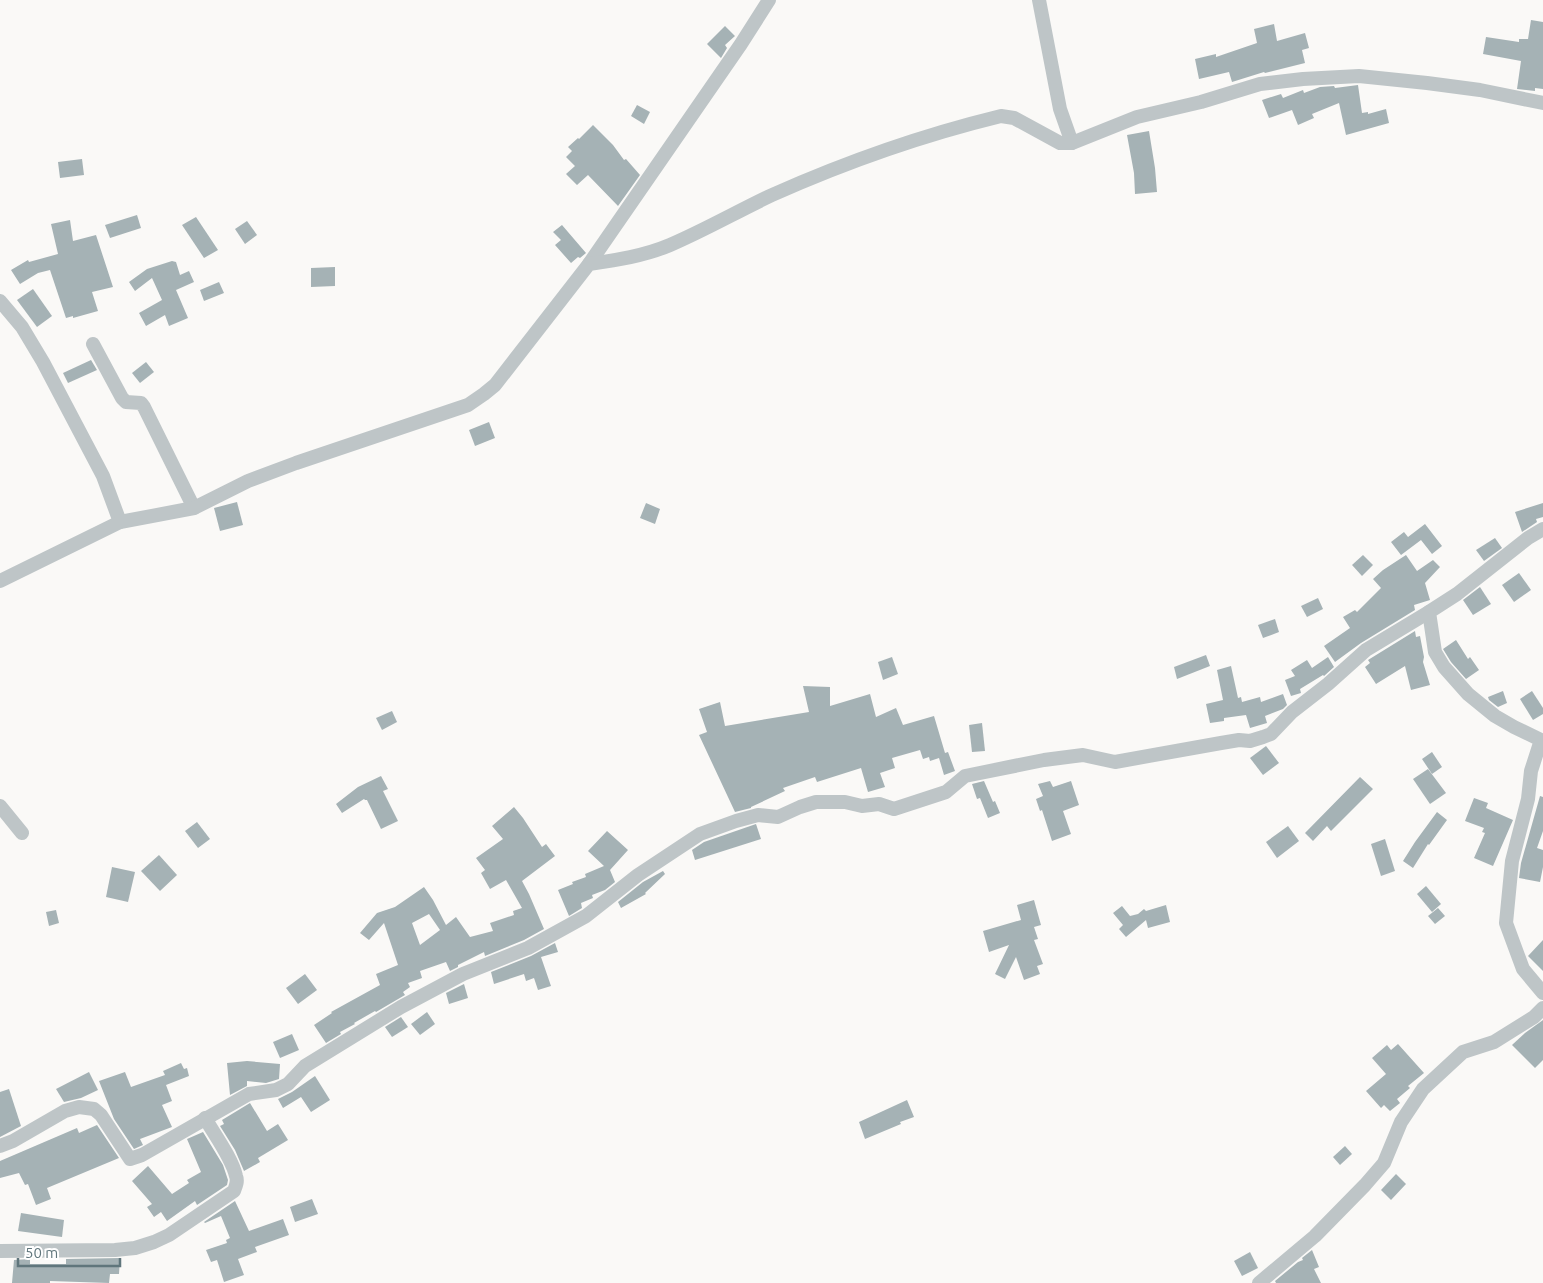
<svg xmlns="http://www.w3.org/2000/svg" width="1543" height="1283" font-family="Ubuntu,sans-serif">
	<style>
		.building { fill: #a5b2b5; fill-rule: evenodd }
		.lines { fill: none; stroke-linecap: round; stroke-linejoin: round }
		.minor { stroke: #bec5c7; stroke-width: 14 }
	</style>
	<rect width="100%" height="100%" fill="#faf9f7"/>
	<!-- building -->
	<g class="building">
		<path d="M1531 20 1543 22V89L1535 88V91L1517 89 1521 61 1483 54 1486 37 1519 42V39H1528Z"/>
		<path d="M1274 24 1277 41 1305 33 1309 48 1302 50 1305 63 1265 73 1264 72 1232 82 1229 72 1199 79 1195 59 1216 54V57L1257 43 1254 29Z"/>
		<path d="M725 26 735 36 725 45 727 48 721 58 707 44Z"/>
		<path d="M1358 85 1362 113 1368 112V114L1386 109 1389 123 1346 135 1339 103 1312 114 1314 118 1298 125 1292 110 1269 118 1262 100 1281 94 1283 98 1303 90 1304 93 1320 87 1334 86 1335 88Z"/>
		<path d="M637 105 650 112 644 124 631 116Z"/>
		<path d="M593 125 613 145 624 160 626 159 640 175 618 206 588 175 577 185 566 174 575 166 566 157 572 151 568 147 578 138 579 139Z"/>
		<path d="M1149 131 1155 168 1157 192 1135 194 1134 173 1127 135Z"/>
		<path d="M82 159 84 175 60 178 58 162Z"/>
		<path d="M137 215 141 228 110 238 105 225Z"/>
		<path d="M196 217 218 250 204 258 182 225Z"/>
		<path d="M70 220 73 241 96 235 113 287 92 292 98 311 73 318V316L66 318 50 270 38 273 20 284 11 270 28 260 29 262 58 254 51 224Z"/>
		<path d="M247 221 257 235 245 244 235 229Z"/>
		<path d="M562 225 586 253 580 258 578 257 571 263 555 245 561 240 553 232Z"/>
		<path d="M172 261 176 262 180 275 189 271 194 282 176 290 188 318 169 326 165 315 146 326 139 313 162 300 152 278 135 291 129 282 147 269Z"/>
		<path d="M335 267V286L311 287V268Z"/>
		<path d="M219 282 224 293 204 301 200 290Z"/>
		<path d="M33 289 52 316 37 327 17 300Z"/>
		<path d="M91 360 97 370 68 383 63 373Z"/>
		<path d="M146 362 154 372 140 383 132 373Z"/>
		<path d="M489 422 495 438 475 446 469 430Z"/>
		<path d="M237 502 243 525 220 531 214 508Z"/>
		<path d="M646 503 660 509 655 524 640 518Z"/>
		<path d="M1543 503V517L1536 519 1537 522 1522 532 1515 512Z"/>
		<path d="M1425 524 1442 546 1432 554 1421 540 1401 555 1391 542 1404 532 1408 537Z"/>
		<path d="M1495 538 1502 548 1484 561 1476 550Z"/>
		<path d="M1363 555 1373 565 1362 576 1352 565Z"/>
		<path d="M1406 555 1417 571 1433 560 1440 567 1425 583 1430 600 1414 605 1415 610 1361 643 1335 662 1324 646 1350 628 1343 617 1355 610 1357 612 1381 588 1373 579 1383 570Z"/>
		<path d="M1519 573 1531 590 1514 602 1502 585Z"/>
		<path d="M1480 587 1491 604 1473 615 1463 600Z"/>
		<path d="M1318 598 1323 609 1307 617 1301 606Z"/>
		<path d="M1275 619 1279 632 1263 638 1258 625Z"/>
		<path d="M1415 631 1416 637 1420 636 1424 657 1423 662 1430 685 1411 690 1405 666 1376 684 1365 667 1370 663 1368 660Z"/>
		<path d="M1456 640 1468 659 1470 657 1479 670 1466 679 1451 662 1443 649Z"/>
		<path d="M1206 655 1210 666 1177 679 1174 667Z"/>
		<path d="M892 657 898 674 883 680 878 662Z"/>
		<path d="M1328 657 1334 667 1324 676 1323 675 1300 689 1301 693 1291 696 1285 680 1295 676 1291 670 1307 660 1312 668Z"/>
		<path d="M1231 666 1238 698 1241 697 1242 702 1260 697 1261 702 1283 694 1287 705 1283 709 1265 716 1267 723 1250 728 1246 715 1224 718V721L1210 723 1206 704 1223 700 1217 670Z"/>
		<path d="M803 686 830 687V706L870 694 876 717 896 708 903 725 934 716 945 753 948 752 955 771 944 775 939 758 930 761 929 757 923 759 920 750 892 758 895 768 880 773 885 787 868 792 861 768 817 782 815 777 783 788 785 791 751 807V808L735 812 699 735 707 732 699 709 720 702 725 726 809 712Z"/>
		<path d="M1503 691 1507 703 1498 707 1489 700 1488 697Z"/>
		<path d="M1532 691 1543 708V714L1533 720 1520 699Z"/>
		<path d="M392 711 397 722 382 730 376 718Z"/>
		<path d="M982 723 985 751 972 752 969 725Z"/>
		<path d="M1266 746 1279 763 1263 775 1250 758Z"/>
		<path d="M1432 752 1442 767 1432 774 1422 759Z"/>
		<path d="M1428 769 1446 793 1430 804 1413 779Z"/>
		<path d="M381 776 388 789 383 791 398 821 381 829 367 800H365L364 799 342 813 336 804 358 787Z"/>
		<path d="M1360 777 1373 789 1331 831 1327 826 1313 841 1305 833Z"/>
		<path d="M984 781 993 802 995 801 1000 813 988 818 980 798 977 799 972 784Z"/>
		<path d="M1050 781 1053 787 1071 781 1079 805 1063 811 1071 834 1052 841 1042 810 1040 811 1036 799 1043 796 1038 784Z"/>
		<path d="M1540 796 1543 797V831L1537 848 1543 850V867L1540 882 1519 878 1521 863Z"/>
		<path d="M1474 798 1488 803 1486 808 1513 820 1493 866 1474 858 1485 833 1482 832 1484 828 1465 821Z"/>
		<path d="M514 807 523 818 542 847 546 844 555 856 522 881 529 894 544 929 524 940 485 956 484 952 458 965V967L450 971 446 962 420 971 422 978 408 983 410 987 403 992 405 995 376 1012 375 1011 354 1023 355 1024 340 1032 341 1034 326 1043 314 1025 332 1013 331 1012 380 985 376 974 398 965 384 923 369 940 360 933 377 913 395 907 424 887 433 900 446 925 456 917 470 937 493 931 490 923 514 915 513 911 522 908 506 880 490 889 481 873 485 870 476 858 503 839 492 826ZM429 914 440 930 420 945 412 923Z"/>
		<path d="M1437 812 1447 820 1429 845 1428 844 1413 868 1403 861 1415 842Z"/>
		<path d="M197 822 210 839 198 848 185 831Z"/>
		<path d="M756 824 761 839 695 860 692 850 704 842Z"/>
		<path d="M1288 826 1299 841 1277 858 1266 842Z"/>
		<path d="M607 831 628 850 610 870 615 882 605 890 592 895 593 898 581 903 582 908 569 916 558 890 573 884 572 882 586 877 585 874 604 866 588 851Z"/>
		<path d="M1385 839 1395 871 1381 876 1371 844Z"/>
		<path d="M159 855 177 875 160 891 141 871Z"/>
		<path d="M112 867 135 872 128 902 106 897Z"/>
		<path d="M663 871 665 874 645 893 646 894 621 908 618 902 643 882Z"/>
		<path d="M1426 886 1441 904 1432 912 1417 894Z"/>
		<path d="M1034 900 1041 925 1034 927 1038 939 1034 940 1043 964 1037 966 1040 974 1024 980 1016 957 1005 979 995 974 1009 945 989 952 983 931 1021 920 1017 905Z"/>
		<path d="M1166 905 1170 922 1148 928 1146 920 1126 937 1119 929 1123 925 1113 913 1122 906 1130 916 1138 914 1144 909 1146 911Z"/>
		<path d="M1438 908 1445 916 1435 924 1428 916Z"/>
		<path d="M56 910 59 923 49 926 46 912Z"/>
		<path d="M1543 940V971L1528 956Z"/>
		<path d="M555 943 558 952 541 957 551 986 538 990 534 978 526 981 524 974 494 984 491 972 531 956Z"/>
		<path d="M305 974 317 990 298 1004 286 988Z"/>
		<path d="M464 984 468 998 449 1004 446 993Z"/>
		<path d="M427 1012 435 1024 420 1035 411 1024Z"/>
		<path d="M401 1017 408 1027 392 1037 385 1027Z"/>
		<path d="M1543 1020V1060L1535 1068 1512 1045 1525 1033Z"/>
		<path d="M292 1034 299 1050 280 1058 273 1042Z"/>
		<path d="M1398 1044 1424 1073 1408 1086 1410 1088 1397 1099 1400 1103 1390 1111 1384 1105 1381 1108 1366 1091 1386 1074 1372 1058 1387 1045 1391 1050Z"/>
		<path d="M247 1061 280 1064 279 1079 266 1083 247 1081V1086L230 1095 227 1063Z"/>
		<path d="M181 1063 184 1069 187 1068 189 1076 166 1085 172 1101 162 1105 172 1127 140 1139 143 1145 134 1149 114 1119 99 1081 125 1072 131 1087 165 1075 163 1071Z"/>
		<path d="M89 1072 98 1090 81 1098 64 1102 56 1089Z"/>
		<path d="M315 1076 330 1100 311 1112 301 1097 283 1108 278 1099 292 1092Z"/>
		<path d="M9 1089 21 1126 0 1137V1092Z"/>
		<path d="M907 1100 914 1117 900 1122 901 1124 865 1139 859 1122Z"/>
		<path d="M250 1103 267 1131 278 1124 288 1140 258 1158 260 1162 244 1171 235 1150 220 1126 224 1124 222 1120Z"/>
		<path d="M97 1125 119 1158 47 1188 51 1199 36 1205 28 1184 25 1185 19 1173 0 1178V1161L77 1128 79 1133Z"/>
		<path d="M203 1132 223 1165 228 1180 227 1185 197 1205 195 1201 167 1221 161 1212 154 1217 147 1207 152 1204 132 1181 148 1166 172 1194 189 1183 187 1180 201 1172 187 1139Z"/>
		<path d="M1345 1146 1352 1154 1340 1165 1333 1157Z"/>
		<path d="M1396 1174 1406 1184 1391 1200 1381 1190Z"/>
		<path d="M312 1199 318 1214 295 1222 290 1207Z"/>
		<path d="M235 1201 249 1231 283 1219 289 1235 255 1247 257 1252 238 1259 244 1275 224 1282 217 1260 211 1262 206 1250 227 1243 226 1240 230 1238 221 1216 205 1223 204 1222Z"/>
		<path d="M21 1213 64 1220 62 1237 18 1231Z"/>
		<path d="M1312 1250 1319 1267 1314 1269 1321 1283H1276L1275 1281 1298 1262 1303 1260 1302 1258Z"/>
		<path d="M1250 1252 1258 1268 1242 1276 1234 1261Z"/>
		<path d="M120 1258 119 1274H110L109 1283 50 1281V1283H12L14 1260 30 1259V1264H66V1259Z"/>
	</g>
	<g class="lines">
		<!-- minor -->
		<g class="minor">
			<path d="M1039 0 1060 109 1072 143"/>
			<path d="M589 264 741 44 769 0"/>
			<path d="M0 301 22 327 43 362 103 476 120 522"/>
			<path d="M93 344 122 398 126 402 141 403 144 407 194 508"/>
			<path d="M1543 529 1528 538 1457 594 1429 612 1435 652 1444 667 1468 694 1495 716 1514 727 1541 740 1531 771 1528 799 1512 861 1506 923 1523 969 1543 993"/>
			<path d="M0 581 120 522 194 508 248 481 296 463 468 405 484 394 495 385 589 264C617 260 644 256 670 245 705 230 738 211 772 195 846 162 923 135 1001 116L1014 118 1060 143H1072L1137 117 1201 102 1260 84 1303 79 1359 76 1427 83 1480 90 1543 103"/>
			<path d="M0 806 22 833"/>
			<path d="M0 1146 13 1141 65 1111 79 1107 94 1109 101 1115 130 1159 142 1155 249 1094 276 1090 288 1084 305 1066 401 1007 463 974 528 948 586 916 638 875 700 834 736 821 758 815 778 817 800 807 816 802H845L862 806 879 804 894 809 946 792 965 776 1044 760 1083 755 1115 762 1221 743 1239 740 1250 741 1263 737 1271 734 1292 712 1328 684 1366 650 1429 612"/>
			<path d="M0 1251 115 1250 135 1248 154 1242 169 1235 234 1191C236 1186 238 1181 236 1176 232 1158 214 1134 205 1118"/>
			<path d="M1259 1283 1315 1236 1365 1185 1384 1163 1401 1122 1423 1089 1463 1052 1494 1042 1534 1017 1543 1008"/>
		</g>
	</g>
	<!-- scale -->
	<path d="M18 1258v8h102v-8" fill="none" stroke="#60767c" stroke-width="2.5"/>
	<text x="25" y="1258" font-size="15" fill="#60767c" stroke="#ffffff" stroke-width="4" paint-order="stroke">50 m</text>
</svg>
